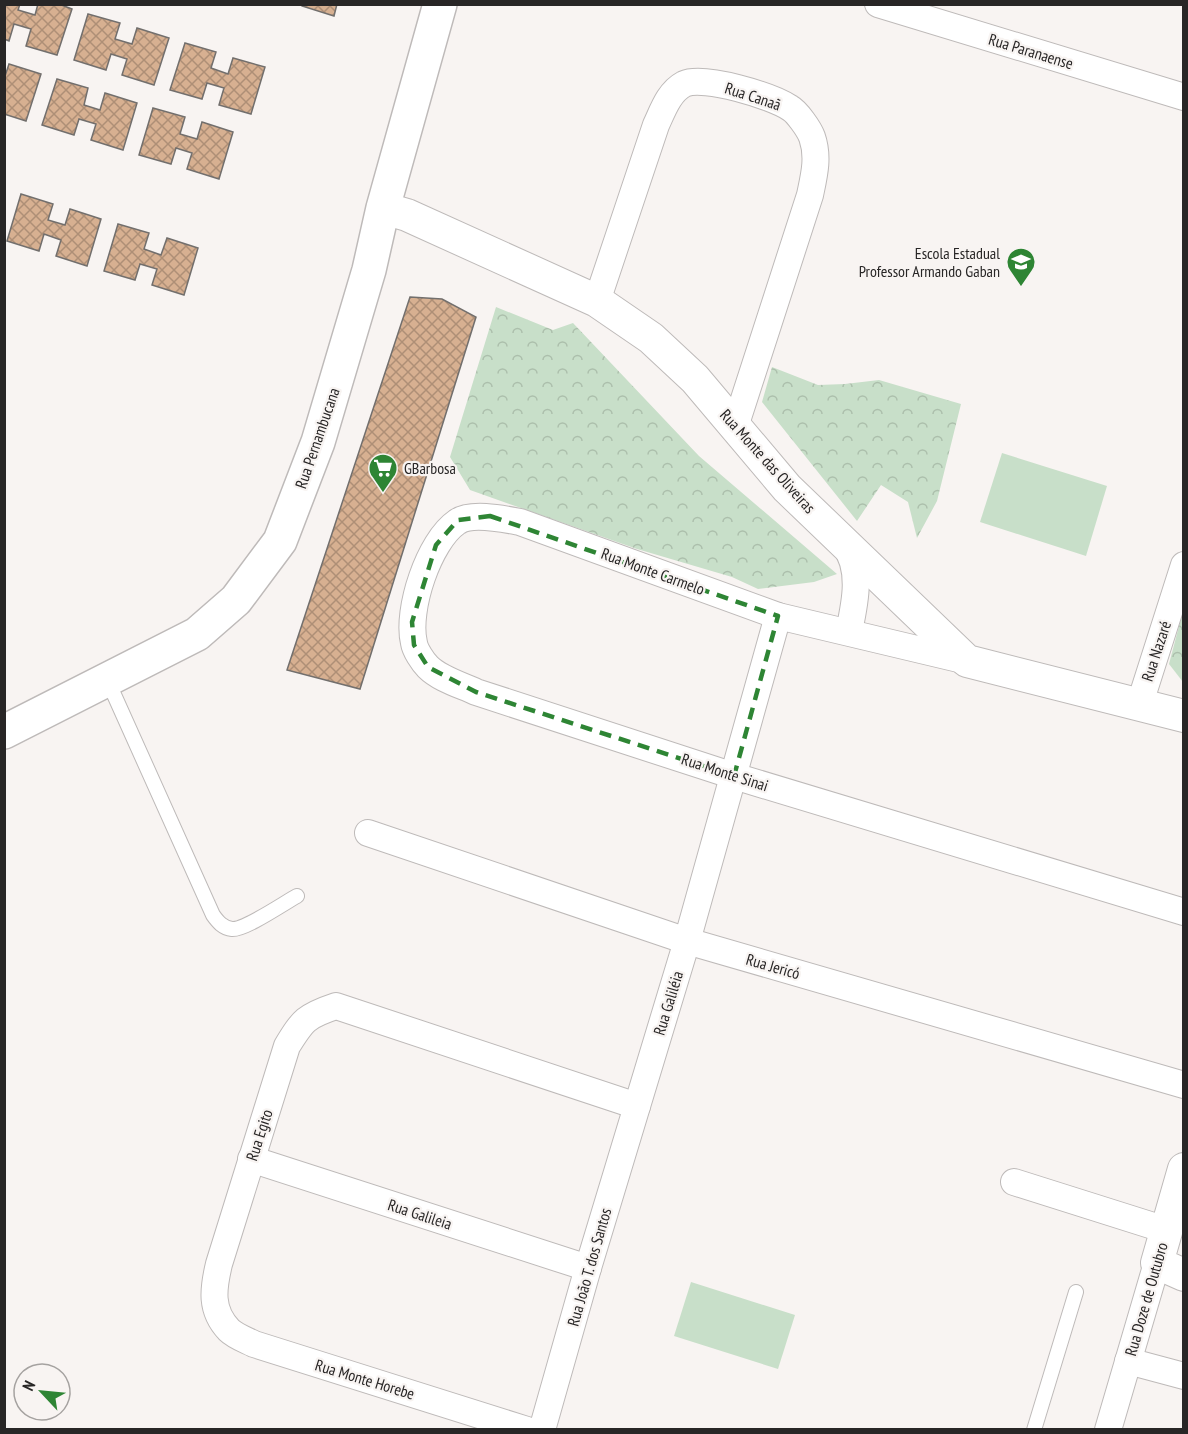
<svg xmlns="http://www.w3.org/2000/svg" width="1188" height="1434" font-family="'PT Sans Narrow',sans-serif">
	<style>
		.forest { fill: url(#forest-crowns) }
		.pitch { fill: #c8dfc9 }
		.building { fill: url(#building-cross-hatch); stroke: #726f6d; stroke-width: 1.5 }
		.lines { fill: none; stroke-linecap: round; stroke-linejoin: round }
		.service-casing { stroke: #bebab9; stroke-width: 16 }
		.minor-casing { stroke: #bebab9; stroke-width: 28 }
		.tertiary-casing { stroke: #bebab9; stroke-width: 34 }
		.secondary-casing { stroke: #bebab9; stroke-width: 36 }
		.service { stroke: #fff; stroke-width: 14 }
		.minor { stroke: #fff; stroke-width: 26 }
		.tertiary { stroke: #fff; stroke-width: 32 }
		.secondary { stroke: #fff; stroke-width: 33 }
		.marked { fill: none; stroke: #2e8534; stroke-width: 4.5; stroke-dasharray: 12 8; stroke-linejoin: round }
		.labels { text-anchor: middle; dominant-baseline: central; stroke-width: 4.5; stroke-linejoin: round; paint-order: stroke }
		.street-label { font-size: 16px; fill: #282626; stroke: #f8f4f2 }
		.poi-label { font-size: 16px; fill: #282626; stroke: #f8f4f2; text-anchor: end }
	</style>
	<defs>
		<pattern id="forest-crowns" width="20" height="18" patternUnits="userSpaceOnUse" patternTransform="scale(1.5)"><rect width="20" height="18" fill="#c8dfc9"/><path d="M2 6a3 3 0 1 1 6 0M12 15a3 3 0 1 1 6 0" fill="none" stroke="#acbfac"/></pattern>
		<pattern id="building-cross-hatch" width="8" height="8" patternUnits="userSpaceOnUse" patternTransform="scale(1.5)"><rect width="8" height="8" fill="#d7b091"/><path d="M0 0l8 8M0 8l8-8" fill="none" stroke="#ae8f76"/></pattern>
	</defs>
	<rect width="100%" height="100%" fill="#f8f4f2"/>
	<!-- forest -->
	<g class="forest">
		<path d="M496 307 553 330 573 323 699 456 837 574 814 582 758 589 732 577 637 549 470 490 450 457Z"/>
		<path d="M772 367 818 385 845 384 879 380 961 404 937 501 917 538 908 502 881 485 857 521 762 402Z"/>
		<path d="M1183 611V682L1169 664Z"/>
	</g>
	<!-- pitch -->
	<g class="pitch">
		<path d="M1002 453 1107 486 1086 556 980 522Z"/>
		<path d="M691 1282 795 1315 778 1369 674 1336Z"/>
	</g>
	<!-- building -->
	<g class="building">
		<path d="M4 4H20L18 10 35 15 38 4H59L72 9 57 55 26 46 31 29 14 24 9 41 4 39Z"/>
		<path d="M302 4H337L334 16 302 6Z"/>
		<path d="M88 14 120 23 115 39 132 44 137 28 169 38 154 85 122 75 127 59 111 54 106 70 74 60Z"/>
		<path d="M185 43 216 52 211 68 228 74 233 58 265 67 251 114 219 105 224 88 207 83 202 99 170 90Z"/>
		<path d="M9 64 41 74 26 121 4 114V79Z"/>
		<path d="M57 79 88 88 84 105 100 110 105 93 137 103 123 150 91 140 96 124 79 119 74 135 42 125Z"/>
		<path d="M153 108 185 117 180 134 197 139 202 122 233 132 219 179 187 169 192 153 176 148 171 164 139 155Z"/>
		<path d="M21 194 53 204 48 220 65 225 70 209 101 219 87 266 56 256 61 240 44 234 39 251 7 241Z"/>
		<path d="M118 224 149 233 144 249 161 255 167 238 198 248 184 295 152 285 157 269 140 264 135 280 104 271Z"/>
		<path d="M410 297 442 299 476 317 360 689 287 670Z"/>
	</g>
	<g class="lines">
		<!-- service casing -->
		<g class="service-casing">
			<g id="service">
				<path d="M107 679 213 915C218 922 223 928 232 929 245 930 284 903 297 896"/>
				<path d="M1034 1430 1076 1292"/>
			</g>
		</g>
		<!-- minor casing -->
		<g class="minor-casing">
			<g id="minor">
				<path d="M878 4 1184 97"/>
				<path d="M597 301 656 125C663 110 669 92 684 84 704 75 772 96 790 108 797 112 809 129 812 137 819 157 814 176 810 195L735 427"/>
				<path d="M843 543C863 568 855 603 849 631"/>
				<path d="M967 661 778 616 520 522C504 519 471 512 457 522 429 541 406 610 414 643 415 650 423 662 428 667 440 679 461 685 476 692L734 776 1184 912"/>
				<path d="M1140 703 1184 565"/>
				<path d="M368 833 687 941 1184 1085"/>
				<path d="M251 1159 588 1268"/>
				<path d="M1014 1182 1166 1230"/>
				<path d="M1128 1361 1184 1376"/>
				<path d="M527 1430 254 1344C246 1340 235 1336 229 1330 210 1310 213 1289 219 1264L287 1046C303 1020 306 1016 336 1006L637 1106"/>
				<path d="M542 1430 588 1268 687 941 778 616"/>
				<path d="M1108 1430 1157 1263"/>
			</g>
		</g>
		<!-- tertiary casing -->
		<g class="tertiary-casing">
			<g id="tertiary">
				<path d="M383 208 407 215 597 301 651 338 695 379 787 488 967 661 1184 716"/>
				<path d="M1184 1169 1157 1263 1184 1275"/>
			</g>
		</g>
		<!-- secondary casing -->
		<g class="secondary-casing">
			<path id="secondary" d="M4 732 197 634 236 600 280 541 318 442 369 270 383 208 440 4"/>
		</g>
		<!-- service -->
		<use href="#service" class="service"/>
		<!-- minor -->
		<use href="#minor" class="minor"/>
		<!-- tertiary -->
		<use href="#tertiary" class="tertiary"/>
		<!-- secondary -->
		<use href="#secondary" class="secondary"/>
	</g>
	<!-- marked area -->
	<path class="marked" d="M490 516 778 616 734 776 476 692 428 667 414 645 412 622 436 545 458 520Z"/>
	<!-- icons -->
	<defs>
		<g id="school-pin" transform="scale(1.5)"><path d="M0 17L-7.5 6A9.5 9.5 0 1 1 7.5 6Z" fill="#2e8534" stroke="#f8f4f2"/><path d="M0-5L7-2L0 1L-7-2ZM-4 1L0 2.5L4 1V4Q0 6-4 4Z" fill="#fff"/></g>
		<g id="supermarket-pin" transform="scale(1.5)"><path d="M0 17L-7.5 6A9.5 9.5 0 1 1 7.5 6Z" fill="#2e8534" stroke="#f8f4f2"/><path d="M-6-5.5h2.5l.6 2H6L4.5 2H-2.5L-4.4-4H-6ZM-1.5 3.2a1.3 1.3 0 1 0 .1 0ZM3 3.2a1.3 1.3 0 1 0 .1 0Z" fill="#fff"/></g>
	</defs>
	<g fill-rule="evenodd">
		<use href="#school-pin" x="1021" y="262"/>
		<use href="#supermarket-pin" x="383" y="468"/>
	</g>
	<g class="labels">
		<!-- street labels -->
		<g class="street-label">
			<text transform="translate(1031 51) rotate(17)">Rua Paranaense</text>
			<text transform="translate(753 96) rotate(18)">Rua Canaã</text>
			<text transform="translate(317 438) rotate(-71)">Rua Pernambucana</text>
			<text transform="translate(768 461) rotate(48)">Rua Monte das Oliveiras</text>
			<text transform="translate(653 571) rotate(20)">Rua Monte Carmelo</text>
			<text transform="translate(1156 651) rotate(-72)">Rua Nazaré</text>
			<text transform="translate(725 772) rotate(18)">Rua Monte Sinai</text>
			<text transform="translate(773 966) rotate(16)">Rua Jericó</text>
			<text transform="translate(668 1003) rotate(-73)">Rua Galiléia</text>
			<text transform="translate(259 1135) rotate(-72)">Rua Egito</text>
			<text transform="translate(420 1214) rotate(18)">Rua Galileia</text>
			<text transform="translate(589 1267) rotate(-74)">Rua João T. dos Santos</text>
			<text transform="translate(1146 1299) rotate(-74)">Rua Doze de Outubro</text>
			<text transform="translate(365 1379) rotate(17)">Rua Monte Horebe</text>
		</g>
		<!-- poi labels -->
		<g class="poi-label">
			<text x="1000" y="253">Escola Estadual<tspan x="1000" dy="18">Professor Armando Gaban</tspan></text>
			<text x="404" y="468" text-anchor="start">GBarbosa</text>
		</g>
	</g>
	<!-- border -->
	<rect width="1188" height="1434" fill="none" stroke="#282626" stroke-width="12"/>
	<!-- north arrow -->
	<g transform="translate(42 1392) rotate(296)"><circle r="28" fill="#f8f4f2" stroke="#a5a2a0" stroke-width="1.5"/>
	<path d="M0-4.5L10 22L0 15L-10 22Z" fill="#2e8534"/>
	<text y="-9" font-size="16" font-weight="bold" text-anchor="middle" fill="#282626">N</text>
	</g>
</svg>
